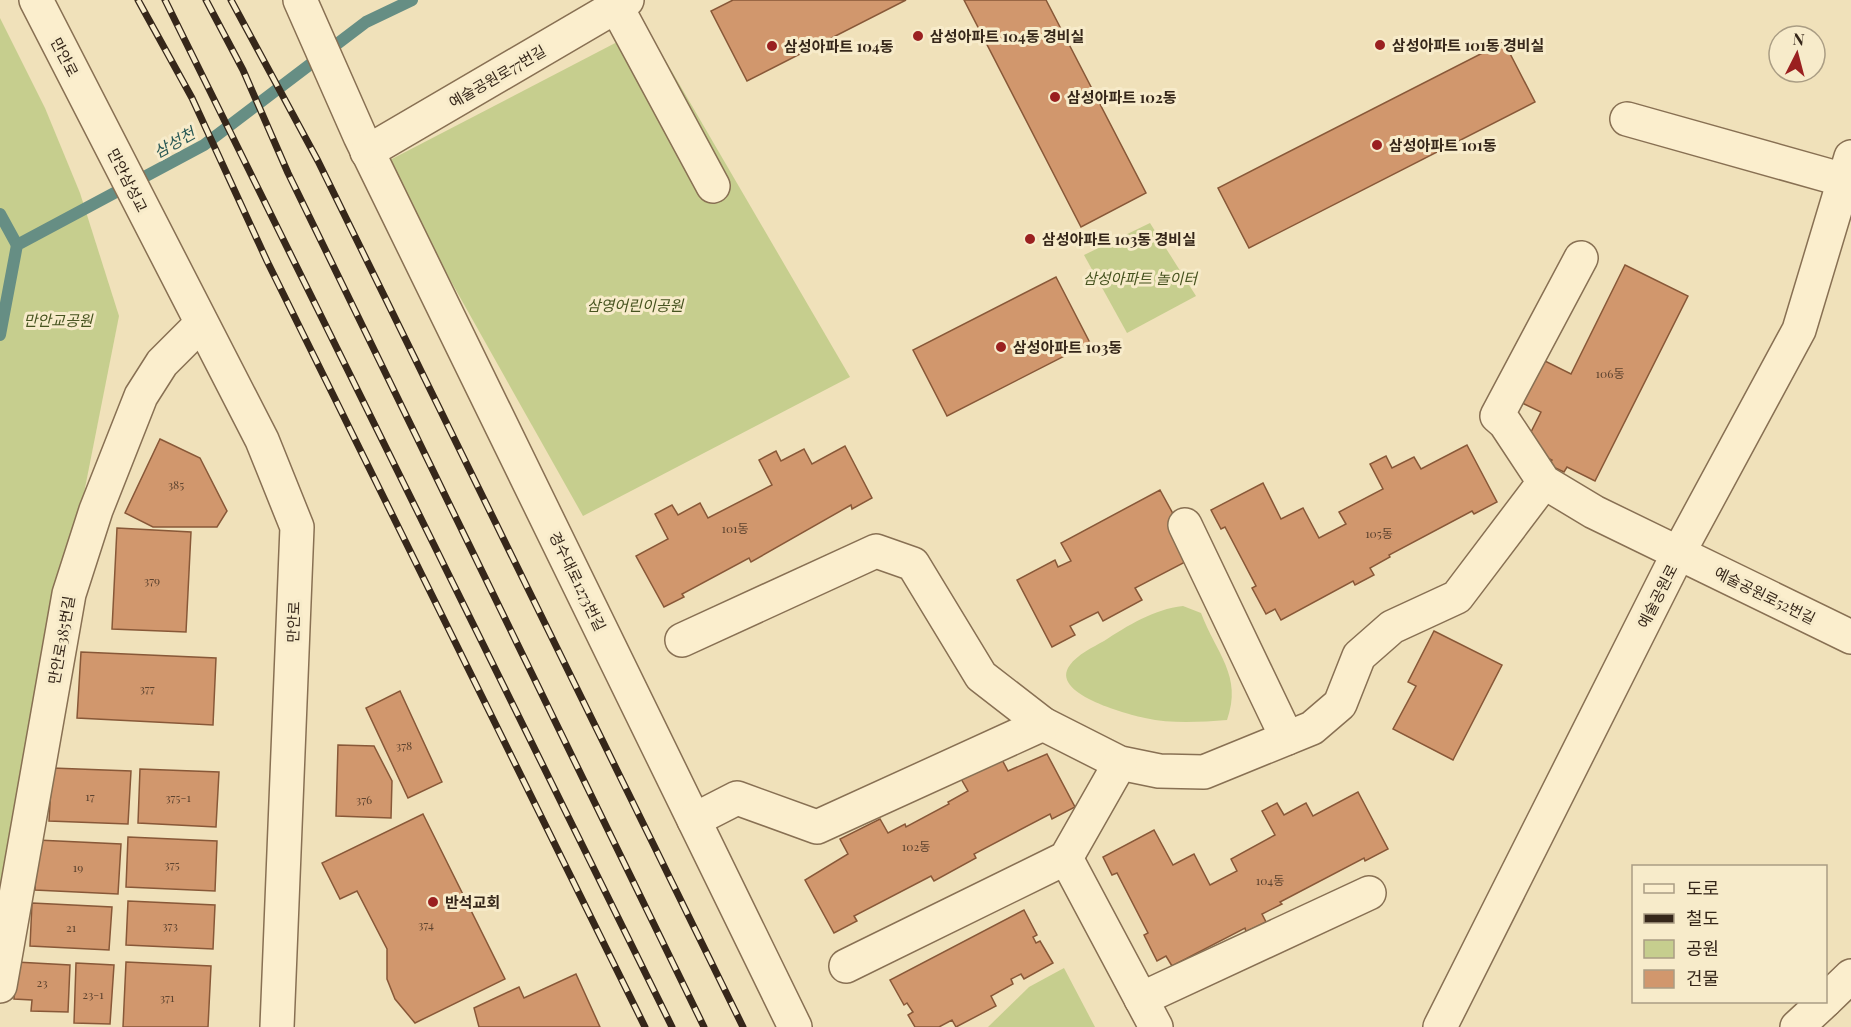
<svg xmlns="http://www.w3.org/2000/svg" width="1851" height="1027" font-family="'Playfair Display','Noto Sans KR',serif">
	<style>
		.green { fill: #c6ce8e }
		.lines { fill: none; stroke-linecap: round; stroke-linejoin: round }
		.stream { stroke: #668e84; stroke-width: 12 }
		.building { fill: #d1976d; stroke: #885838; stroke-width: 1.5 }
		.minor-casing { stroke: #887053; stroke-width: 36 }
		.minor { stroke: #fbeecd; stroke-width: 33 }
		.rail-casing { stroke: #36271a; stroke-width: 7 }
		.rail { stroke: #f7ebca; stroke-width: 4.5; stroke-dasharray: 14; stroke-linecap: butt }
		.poi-dot { fill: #9a2020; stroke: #f7ebca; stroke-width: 2 }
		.labels { text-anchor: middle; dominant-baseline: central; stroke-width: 6; stroke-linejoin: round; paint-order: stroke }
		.number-label { font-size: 12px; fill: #5d432f }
		.poi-label { font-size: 15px; font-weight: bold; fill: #36271a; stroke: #f7ebca; text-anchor: start }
		.street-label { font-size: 15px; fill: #36271a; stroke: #f7ebca }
		.park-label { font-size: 15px; font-style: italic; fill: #46531f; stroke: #f7ebca }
		.water-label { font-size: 16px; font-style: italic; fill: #275754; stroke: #f7ebca }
	</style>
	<rect width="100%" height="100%" fill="#f0e1ba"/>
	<!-- green -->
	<g class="green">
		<path d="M0 18 45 108 80 193 119 316 0 918Z"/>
		<path d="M646 27 850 377 583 516 394 180 388 161Z"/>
		<path d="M1150 223 1196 296 1127 333 1084 255Z"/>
		<path d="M1183 606 1201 613C1216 653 1243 676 1227 720 1200 722 1172 724 1145 718 1126 714 1048 693 1070 665 1077 655 1093 647 1104 641 1127 626 1154 609 1183 606Z"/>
		<path d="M1064 968 1095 1027H988L1029 987Z"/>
	</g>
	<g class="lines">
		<!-- stream -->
		<g class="stream">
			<path d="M0 214 17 245"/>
			<path d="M0 335 17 245 204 145 366 22 412 0"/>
		</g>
	</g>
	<!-- building -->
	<g class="building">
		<path d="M733 0H906L747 81 711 11Z"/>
		<path d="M964 0H1046L1146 193 1081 227Z"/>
		<path d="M1504 42 1535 102 1249 248 1218 188Z"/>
		<path d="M1625 265 1688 296 1595 481 1567 467 1564 472 1549 465 1552 460 1524 446 1541 412 1516 400 1541 359 1571 374Z"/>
		<path d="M1056 277 1090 343 947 416 913 350Z"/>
		<path d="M160 439 200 458 227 511 217 527H153L125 513Z"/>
		<path d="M1467 445 1497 502 1474 514 1472 511 1389 555 1390 557 1370 568 1374 575 1355 585 1353 581 1281 620 1275 609 1266 614 1252 588 1256 586 1225 527 1221 529 1211 510 1263 483 1281 519 1303 508 1319 538 1346 524 1339 512 1383 489 1370 464 1386 456 1392 468 1414 457 1421 469Z"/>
		<path d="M845 446 872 498 852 509 851 505 751 562 749 558 682 594 684 597 664 607 636 556 668 539 655 514 672 505 678 515 700 503 708 518 772 485 759 460 776 451 781 461 804 449 812 464Z"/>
		<path d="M1160 490 1177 521 1191 559 1135 588 1142 600 1103 621 1098 612 1070 626 1075 635 1052 647 1017 580 1055 560 1058 567 1071 561 1061 543Z"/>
		<path d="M117 528 191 532 186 632 112 629Z"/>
		<path d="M1434 631 1502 665 1453 760 1393 729 1416 686 1408 682Z"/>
		<path d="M81 652 216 658 213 725 77 718Z"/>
		<path d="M400 691 442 782 408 798 366 708Z"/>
		<path d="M338 745 374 746 392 781 391 818 336 816Z"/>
		<path d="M1047 754 1075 807 1052 819 1050 814 974 854 976 858 934 881 931 876 854 916 857 921 834 933 805 880 848 854 840 839 880 819 888 833 905 824 906 827 949 804 948 802 968 791 960 777 1000 756 1008 771Z"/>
		<path d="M52 768 131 771 128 824 49 821Z"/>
		<path d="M140 769 219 772 216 827 138 823Z"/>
		<path d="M1358 792 1388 849 1365 861 1364 858 1280 902 1282 904 1262 914 1266 922 1246 932 1245 928 1172 966 1166 956 1157 961 1144 935 1148 933 1117 873 1112 875 1103 857 1154 830 1173 865 1194 854 1210 885 1237 871 1231 859 1275 835 1262 811 1277 803 1284 815 1306 803 1313 816Z"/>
		<path d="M423 814 505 979 415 1023 395 999 387 979V949L357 891 340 899 322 863Z"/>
		<path d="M128 837 217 841 215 891 126 887Z"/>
		<path d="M37 840 121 844 118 894 35 890Z"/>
		<path d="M128 901 215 905 213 949 126 945Z"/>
		<path d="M32 903 112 907 109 950 30 946Z"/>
		<path d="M1024 910 1037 935 1033 937 1036 943 1040 941 1053 963 1024 979 1021 974 1011 979 1013 984 991 996 996 1006 956 1027 952 1020 939 1027H915L908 1015 913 1012 907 1003 904 1005 890 980Z"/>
		<path d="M16 962 70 965 68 1012 31 1011 32 1000 14 999Z"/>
		<path d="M126 962 211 966 208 1027H123Z"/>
		<path d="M76 963 114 965 110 1024 74 1023Z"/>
		<path d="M576 974 600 1027H479L474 1008 519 987 524 998Z"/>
	</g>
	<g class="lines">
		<!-- minor casing -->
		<g class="minor-casing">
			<g id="minor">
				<path d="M36 0 262 440 297 527 277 1027"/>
				<path d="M300 0 360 136 795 1027"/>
				<path d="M616 6 713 186"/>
				<path d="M1627 119 1844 180"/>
				<path d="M367 152 627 0"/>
				<path d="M1581 258 1497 416 1505 423 1544 482 1594 512 1851 637"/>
				<path d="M1185 525 1287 738"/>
				<path d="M682 640 876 551 913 564 981 676 1043 724 1120 763 1159 771 1204 772 1312 728 1340 704 1359 656 1392 627 1457 597 1544 482"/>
				<path d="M694 820 737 798 817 827 1043 724"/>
				<path d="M1066 858 1156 1027"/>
				<path d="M846 966 1066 858 1120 763"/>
				<path d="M0 986 69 594 96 510 141 396 162 363 201 324"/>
				<path d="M1141 999 1369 893"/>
				<path d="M1826 1000 1851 976"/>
				<path d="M1440 1027 1679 552 1799 330 1851 157"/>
				<path d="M1797 1027 1824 1002"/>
			</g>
		</g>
		<!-- minor -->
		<use href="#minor" class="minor"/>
		<!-- rail casing -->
		<g class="rail-casing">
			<g id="rail">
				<path d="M138 0 192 98 267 261 645 1027"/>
				<path d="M165 0 672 1027"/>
				<path d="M206 0 243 70 288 173 704 1027"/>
				<path d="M231 0 318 161 743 1027"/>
			</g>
		</g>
		<!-- rail -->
		<use href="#rail" class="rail"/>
	</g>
	<!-- markers -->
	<g class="poi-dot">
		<circle cx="918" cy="36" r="6"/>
		<circle cx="1380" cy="45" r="6"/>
		<circle cx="772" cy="46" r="6"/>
		<circle cx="1055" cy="97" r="6"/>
		<circle cx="1377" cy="145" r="6"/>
		<circle cx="1030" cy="239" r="6"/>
		<circle cx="1001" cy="347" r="6"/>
		<circle cx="433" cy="902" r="6"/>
	</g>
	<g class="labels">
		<!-- number labels -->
		<g class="number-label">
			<text x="1610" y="373">106동</text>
			<text x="176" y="484">385</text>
			<text x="735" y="528">101동</text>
			<text x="1379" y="533">105동</text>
			<text x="152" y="580">379</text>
			<text x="147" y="688">377</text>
			<text x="404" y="745">378</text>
			<text x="90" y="796">17</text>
			<text x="178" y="797">375-1</text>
			<text x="364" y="799">376</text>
			<text x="916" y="846">102동</text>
			<text x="172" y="864">375</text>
			<text x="78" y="867">19</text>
			<text x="1270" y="880">104동</text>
			<text x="426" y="924">374</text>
			<text x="170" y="925">373</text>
			<text x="71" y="927">21</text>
			<text x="42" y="982">23</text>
			<text x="93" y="994">23-1</text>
			<text x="167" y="997">371</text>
		</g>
		<!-- poi labels -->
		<g class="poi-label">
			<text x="930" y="36">삼성아파트 104동 경비실</text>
			<text x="1392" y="45">삼성아파트 101동 경비실</text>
			<text x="784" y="46">삼성아파트 104동</text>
			<text x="1067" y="97">삼성아파트 102동</text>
			<text x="1389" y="145">삼성아파트 101동</text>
			<text x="1042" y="239">삼성아파트 103동 경비실</text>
			<text x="1013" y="347">삼성아파트 103동</text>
			<text x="445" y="902">반석교회</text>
		</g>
		<!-- street labels -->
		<g class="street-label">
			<text transform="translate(65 57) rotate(63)">만안로</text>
			<text transform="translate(497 76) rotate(-30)">예술공원로77번길</text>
			<text transform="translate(128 180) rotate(63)">만안삼성교</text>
			<text transform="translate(578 581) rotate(64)">경수대로1273번길</text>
			<text transform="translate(1765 595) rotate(26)">예술공원로52번길</text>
			<text transform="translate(1657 596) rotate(-63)">예술공원로</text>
			<text transform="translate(293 622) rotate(-88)">만안로</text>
			<text transform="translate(61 640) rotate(-80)">만안로385번길</text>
		</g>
		<!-- park labels -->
		<g class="park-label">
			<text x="1140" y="278">삼성아파트 놀이터</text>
			<text x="635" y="305">삼영어린이공원</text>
			<text x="58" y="320">만안교공원</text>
		</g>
		<!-- water labels -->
		<g class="water-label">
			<text transform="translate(174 142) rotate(-29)">삼성천</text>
		</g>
	</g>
	<!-- legend -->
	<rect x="1632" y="865" width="195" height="138" fill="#f7ebca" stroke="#aa9d84" stroke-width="1.5"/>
	<rect x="1644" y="884" width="30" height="9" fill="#fbeecd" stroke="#aa9d84" stroke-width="1.5"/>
	<text x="1686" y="895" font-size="18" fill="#36271a">도로</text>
	<rect x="1644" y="914" width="30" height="9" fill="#36271a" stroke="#aa9d84" stroke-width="1.5"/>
	<text x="1686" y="925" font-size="18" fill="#36271a">철도</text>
	<rect x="1644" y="940" width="30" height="18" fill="#c6ce8e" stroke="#aa9d84" stroke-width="1.5"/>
	<text x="1686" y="955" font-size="18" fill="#36271a">공원</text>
	<rect x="1644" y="970" width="30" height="18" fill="#d1976d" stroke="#aa9d84" stroke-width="1.5"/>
	<text x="1686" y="985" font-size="18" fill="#36271a">건물</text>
	<!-- north arrow -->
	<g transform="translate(1797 54) rotate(6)"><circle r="28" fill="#f7ebca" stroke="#aa9d84" stroke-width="1.5"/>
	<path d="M0-4.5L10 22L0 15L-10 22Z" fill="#9a2020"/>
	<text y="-9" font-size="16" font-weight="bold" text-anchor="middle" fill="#36271a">N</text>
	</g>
</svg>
